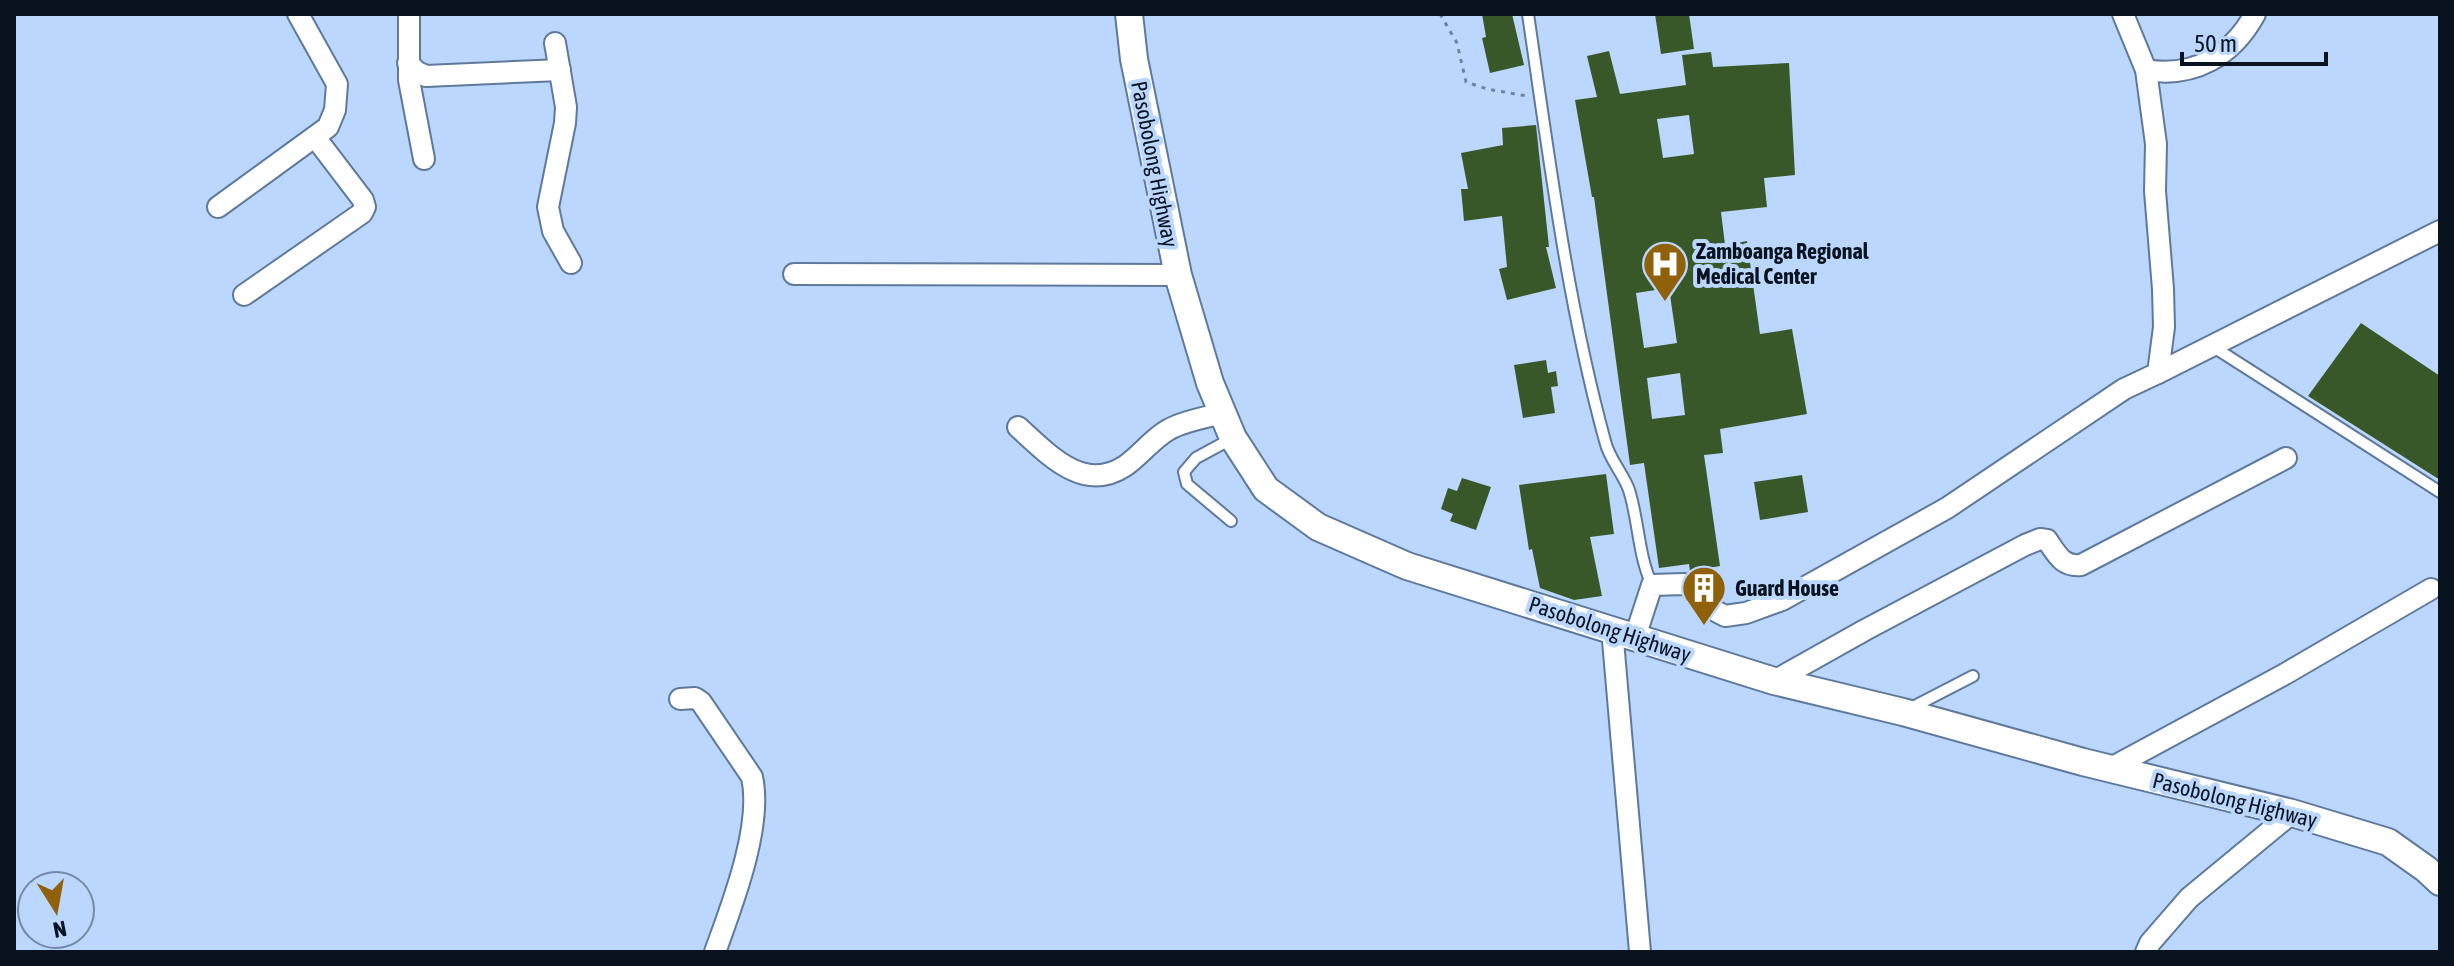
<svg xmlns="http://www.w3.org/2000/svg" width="2454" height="966" font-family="'Asap Condensed',sans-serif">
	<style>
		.building { fill: #395829; fill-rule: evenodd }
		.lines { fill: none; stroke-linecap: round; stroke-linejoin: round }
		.service-casing { stroke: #5f799b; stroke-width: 14 }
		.minor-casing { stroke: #5f799b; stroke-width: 24 }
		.tertiary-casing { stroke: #5f799b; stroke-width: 30 }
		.path { stroke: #6e839f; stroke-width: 3; stroke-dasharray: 4 6; stroke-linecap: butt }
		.service { stroke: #fff; stroke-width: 10 }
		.minor { stroke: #fff; stroke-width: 20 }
		.tertiary { stroke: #fff; stroke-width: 26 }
		.labels { text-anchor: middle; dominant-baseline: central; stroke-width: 8; stroke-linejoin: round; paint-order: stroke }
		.street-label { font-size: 22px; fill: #091320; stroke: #bbd7fe }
		.poi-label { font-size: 22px; font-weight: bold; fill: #091320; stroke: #bbd7fe; text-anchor: start }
	</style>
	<rect width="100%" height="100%" fill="#bbd7fe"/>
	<!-- building -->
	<g class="building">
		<path d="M1482 14H1512L1524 65 1490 73 1482 38 1486 37Z"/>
		<path d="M1655 14H1689L1694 49 1661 54Z"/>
		<path d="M1609 51 1620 94 1686 85 1682 55 1711 52 1713 67 1789 63 1795 175 1764 178 1767 207 1721 212 1725 245 1747 241 1760 334 1792 329 1807 414 1720 429 1723 453 1704 455 1720 566 1690 571 1689 564 1659 568 1644 463 1630 465 1594 197H1592L1575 100 1597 97 1587 56ZM1689 115 1694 154 1663 158 1657 119ZM1669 288 1677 343 1644 348 1636 293ZM1680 373 1685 415 1652 419 1647 378Z"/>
		<path d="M1536 125 1549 247H1546L1556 288 1507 300 1499 269 1507 267 1502 216 1464 221 1461 189H1468L1461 153 1503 145 1502 128Z"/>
		<path d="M2361 323 2440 376V480L2308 396Z"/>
		<path d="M1546 360 1548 373 1556 371 1558 386 1551 387 1555 413 1523 418 1514 365Z"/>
		<path d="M1606 474 1614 534 1590 537 1602 596 1574 600 1540 588 1532 549 1529 550 1519 485Z"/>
		<path d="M1802 475 1808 512 1760 520 1754 482Z"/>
		<path d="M1462 478 1491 487 1476 530 1450 521 1453 514 1441 509 1448 488 1457 491Z"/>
	</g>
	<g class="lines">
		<!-- service casing -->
		<g class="service-casing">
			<g id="service">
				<path d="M1528 14C1549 157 1567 302 1605 441 1609 459 1623 473 1629 490 1639 522 1638 555 1652 585"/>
				<path d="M2212 346 2440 492"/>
				<path d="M1231 521 1187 484 1184 472 1196 458 1231 439"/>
				<path d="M1911 708 1973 676"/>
			</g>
		</g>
		<!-- minor casing -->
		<g class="minor-casing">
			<g id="minor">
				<path d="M409 14V80L424 159"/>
				<path d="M555 43 566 107 565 123 548 207 553 231 571 263"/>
				<path d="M408 63 417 72 426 76 560 70"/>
				<path d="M2146 70C2194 78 2232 56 2255 14"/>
				<path d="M218 207 328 127 335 110 337 84 298 14"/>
				<path d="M794 274 1178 275"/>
				<path d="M244 295 362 213 365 207 363 200 315 137"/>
				<path d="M2158 373 2440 231"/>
				<path d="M1018 427C1047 453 1083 494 1125 466 1140 456 1152 439 1168 430 1183 421 1205 418 1222 413"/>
				<path d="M1612 629 1640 952"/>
				<path d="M1635 637 1652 585 1684 584 1696 588 1712 609 1725 616 1746 613 1782 600 1947 508 2124 389 2158 373 2164 327 2163 289 2155 191 2156 144 2146 70 2123 14"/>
				<path d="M1774 681 1865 630 2025 545 2040 539 2047 540C2057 554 2062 567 2081 565L2286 458"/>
				<path d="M680 699 695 698 701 702 752 777C763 826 732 905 715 952"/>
				<path d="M2109 769 2285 674 2431 589"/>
				<path d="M2146 952 2150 943 2189 898 2292 813"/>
			</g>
		</g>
		<!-- tertiary casing -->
		<g class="tertiary-casing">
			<path id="tertiary" d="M1129 14 1134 59 1178 275 1210 383 1233 438 1266 489 1318 527 1407 566 1774 681 1903 712 2083 762 2292 813 2388 842 2426 869 2440 882"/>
		</g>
		<!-- path -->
		<path class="path" d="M1440 14 1457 43 1466 82 1487 89 1527 96"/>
		<!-- service -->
		<use href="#service" class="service"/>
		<!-- minor -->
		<use href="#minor" class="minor"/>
		<!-- tertiary -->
		<use href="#tertiary" class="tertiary"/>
	</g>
	<!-- icons -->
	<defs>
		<g id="hospital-pin" transform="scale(2.3)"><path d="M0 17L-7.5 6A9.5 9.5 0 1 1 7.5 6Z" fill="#8f610a" stroke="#bbd7fe"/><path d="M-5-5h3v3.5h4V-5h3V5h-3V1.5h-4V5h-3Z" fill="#fff"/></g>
		<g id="building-pin" transform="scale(2.3)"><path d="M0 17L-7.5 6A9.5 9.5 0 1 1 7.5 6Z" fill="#8f610a" stroke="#bbd7fe"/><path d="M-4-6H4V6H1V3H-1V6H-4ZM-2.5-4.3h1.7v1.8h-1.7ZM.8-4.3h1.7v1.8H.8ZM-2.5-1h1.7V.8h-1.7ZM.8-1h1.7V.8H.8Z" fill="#fff"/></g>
	</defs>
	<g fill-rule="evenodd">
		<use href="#hospital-pin" x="1665" y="264"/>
		<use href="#building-pin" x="1704" y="588"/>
	</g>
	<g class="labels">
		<!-- street labels -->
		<g class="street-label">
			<text transform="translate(1155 164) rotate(79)">Pasobolong Highway</text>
			<text transform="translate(1610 629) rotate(18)">Pasobolong Highway</text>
			<text transform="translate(2235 800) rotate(14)">Pasobolong Highway</text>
		</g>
		<!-- poi labels -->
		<g class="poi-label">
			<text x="1696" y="251">Zamboanga Regional<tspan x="1696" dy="25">Medical Center</tspan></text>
			<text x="1735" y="588">Guard House</text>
		</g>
	</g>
	<!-- border -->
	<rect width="2454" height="966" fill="none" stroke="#091320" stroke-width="32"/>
	<!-- north arrow -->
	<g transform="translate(56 910) rotate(169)"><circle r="38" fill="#bbd7fe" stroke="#7489a5" stroke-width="2"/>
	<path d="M0-6L14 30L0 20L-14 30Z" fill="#8f610a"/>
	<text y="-12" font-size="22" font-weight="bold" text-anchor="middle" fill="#091320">N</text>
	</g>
	<!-- scale -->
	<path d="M2182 52v12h144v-12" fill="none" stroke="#091320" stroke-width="4"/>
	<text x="2194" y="52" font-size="24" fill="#091320" stroke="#bbd7fe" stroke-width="6" paint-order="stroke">50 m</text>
</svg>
